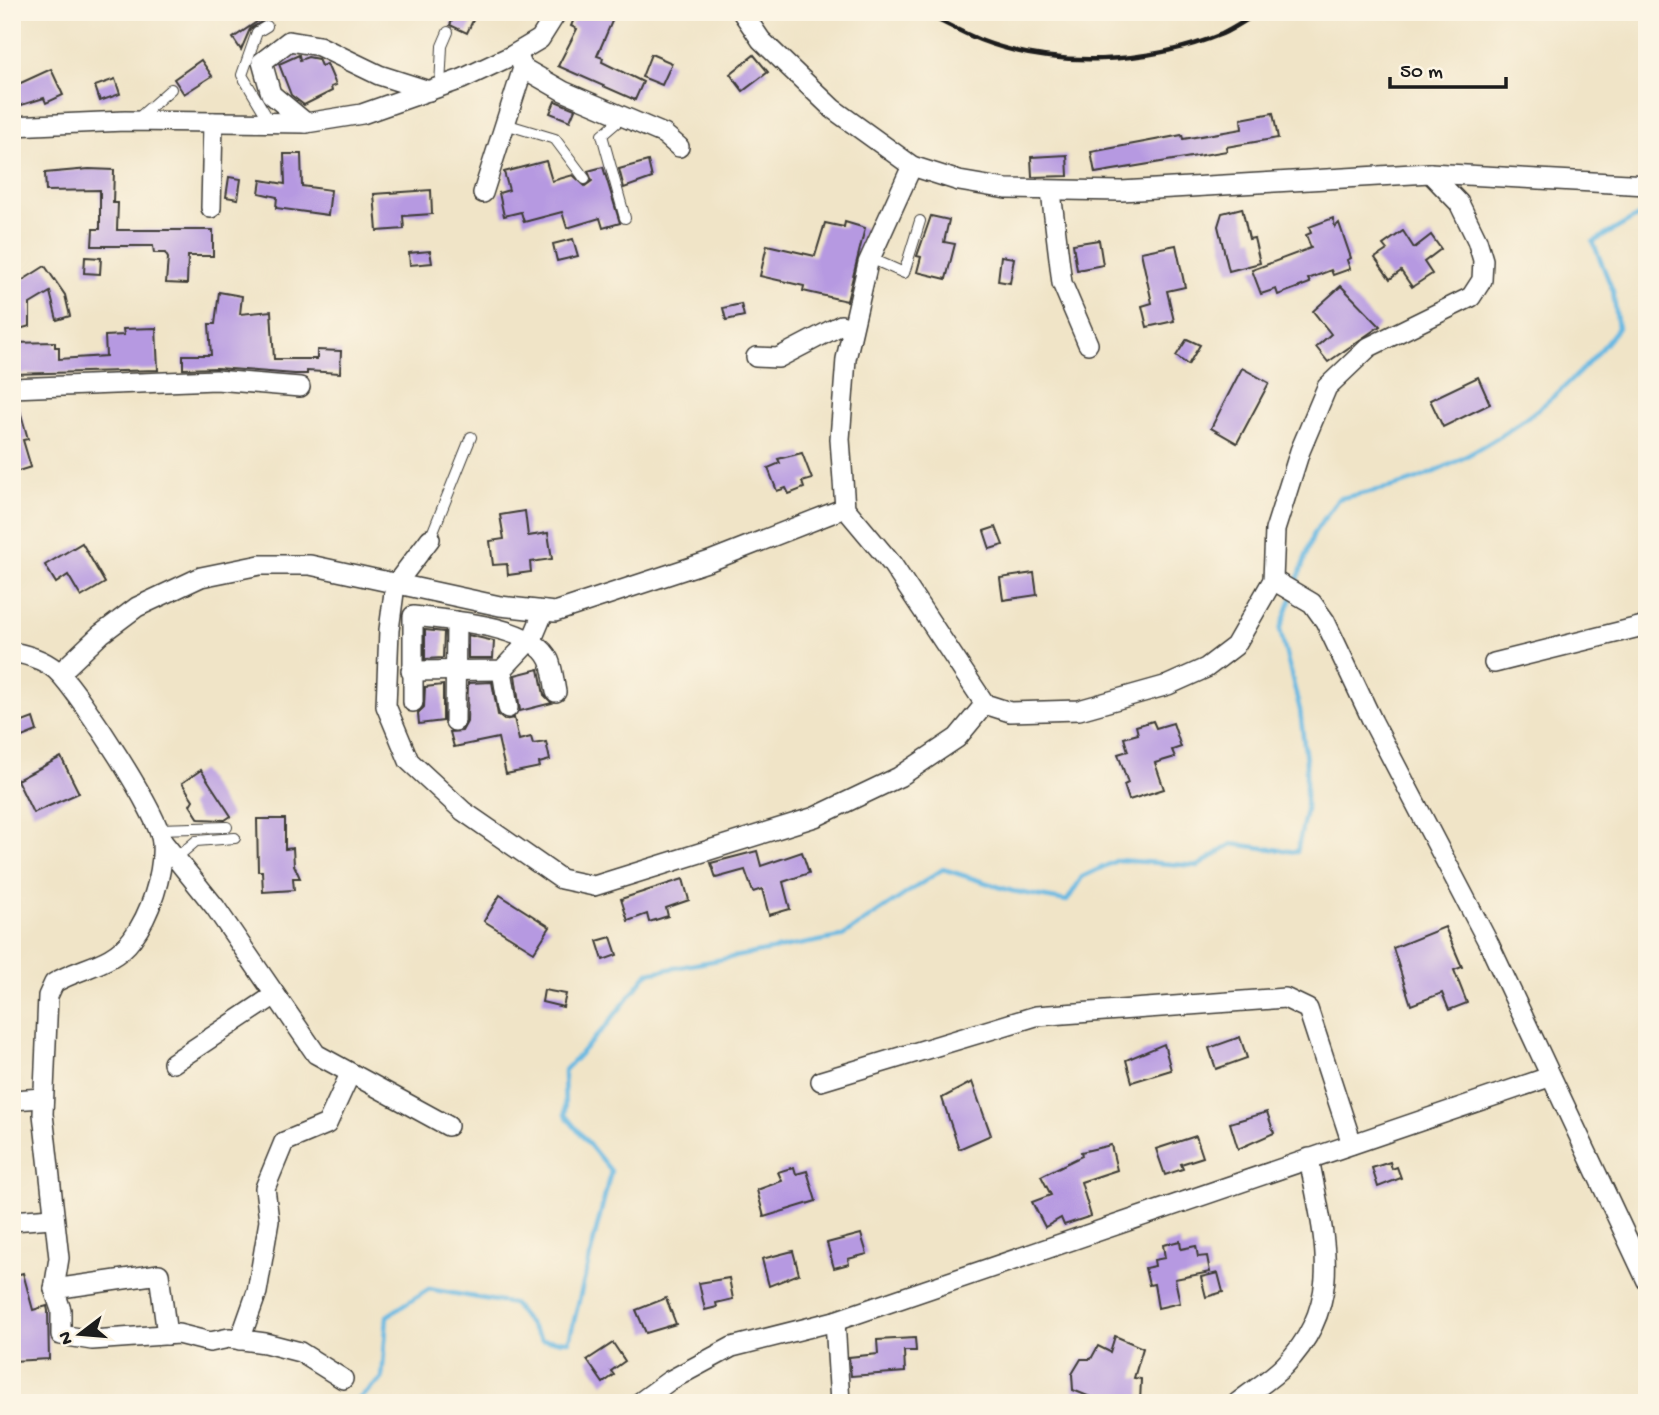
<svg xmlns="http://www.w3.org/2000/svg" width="1659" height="1415" font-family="'Gochi Hand',sans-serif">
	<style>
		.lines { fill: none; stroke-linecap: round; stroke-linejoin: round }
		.stream { stroke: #66b8e2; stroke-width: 4.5 }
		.building { fill: #b699e1 }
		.lane-casing { stroke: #3c3a36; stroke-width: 12 }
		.street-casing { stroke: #3c3a36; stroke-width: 22 }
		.lane { stroke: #fff; stroke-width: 10 }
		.street { stroke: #fff; stroke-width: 19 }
		.rail { stroke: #1c1c1c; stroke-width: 4.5 }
	</style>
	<rect width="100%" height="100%" fill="#fcf5e5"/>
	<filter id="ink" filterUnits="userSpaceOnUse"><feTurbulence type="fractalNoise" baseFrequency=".0143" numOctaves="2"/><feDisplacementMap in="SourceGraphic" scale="14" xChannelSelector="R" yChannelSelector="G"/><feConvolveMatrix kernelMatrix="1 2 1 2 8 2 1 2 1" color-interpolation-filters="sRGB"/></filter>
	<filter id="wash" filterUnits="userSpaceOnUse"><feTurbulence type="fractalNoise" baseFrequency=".00686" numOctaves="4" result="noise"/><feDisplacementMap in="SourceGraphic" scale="28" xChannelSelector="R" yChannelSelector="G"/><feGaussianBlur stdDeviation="1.57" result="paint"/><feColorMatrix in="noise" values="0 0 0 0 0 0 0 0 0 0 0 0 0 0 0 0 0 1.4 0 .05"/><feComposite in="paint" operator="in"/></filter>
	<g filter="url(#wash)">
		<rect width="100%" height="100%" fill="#f0e4c7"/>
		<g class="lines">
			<!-- stream -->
			<g class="stream">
				<path d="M1295 587 1314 533 1338 499C1366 492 1398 488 1425 476 1500 444 1569 393 1618 328L1613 291 1593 242 1647 211"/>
				<path d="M354 1403 382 1379 387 1316 429 1289 513 1304 542 1340 569 1341 611 1171 565 1115 564 1071 606 1026 648 973 841 937 943 869 1012 891 1067 901 1082 877 1118 860 1198 866 1232 844 1297 852 1306 810V761L1300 710 1280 630 1291 599"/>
			</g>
		</g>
		<g id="blocks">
			<!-- building -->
			<g class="building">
				<path d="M456 12H477L467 33 450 25Z"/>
				<path d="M577 12H616L597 56 603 58 602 62 643 82 635 100 558 66 577 29 571 26Z"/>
				<path d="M264 17 266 19 250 29 241 50 233 38Z"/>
				<path d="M651 54 672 63 662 85 642 77Z"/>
				<path d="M299 55 300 60 308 57 318 59 321 66 327 64 336 85 331 87 332 91 304 105 291 95 279 64Z"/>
				<path d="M754 55 768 72 743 91 730 74Z"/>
				<path d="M201 60 212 76 184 94 174 79Z"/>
				<path d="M51 69 63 95 46 103 44 98 12 108V87Z"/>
				<path d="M115 79 120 94 100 101 95 86Z"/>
				<path d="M555 101 575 109 570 121 550 113Z"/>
				<path d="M1273 113 1278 138 1226 147 1227 151 1095 173 1091 152 1182 135 1183 139 1242 129 1241 119Z"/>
				<path d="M284 154H301L302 186 331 190 328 215 276 208 277 197 259 193 261 180 285 184Z"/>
				<path d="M1067 155 1068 176 1032 177 1031 157Z"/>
				<path d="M546 161 552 181 573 175 585 186 592 181 588 171 603 167 620 223 603 228 600 218 567 228 562 212 524 222 521 212 504 216 499 193 509 190 504 172Z"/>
				<path d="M648 161 652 178 624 188 619 169Z"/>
				<path d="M89 169 114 170 113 203H118L117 230H213V256H188L187 284 166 283 168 258 165 253H154L153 246H92L93 229H100V190L46 191 45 173Z"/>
				<path d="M229 177 241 179 238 199 226 197Z"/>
				<path d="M431 190 432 214 403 216 404 229 377 231 374 194Z"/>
				<path d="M1242 208 1249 239 1254 238 1260 263 1229 271 1218 226 1222 213Z"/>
				<path d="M931 216 949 220 944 242 955 244 946 279 917 272 921 257 917 256Z"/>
				<path d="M1333 218 1335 227 1339 223 1351 258 1347 260 1350 269 1333 275 1331 270 1308 279 1310 283 1278 295 1276 289 1261 294 1252 270 1311 248 1306 235 1311 233 1309 227Z"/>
				<path d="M845 222 865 228 847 301 803 291 804 286 760 276 767 245 815 256 825 223 844 227Z"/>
				<path d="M1403 231 1414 248 1431 235 1441 249 1424 262 1432 274 1412 287 1401 271 1390 279 1375 258 1387 250 1383 245Z"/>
				<path d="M573 239 578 256 557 261 553 244Z"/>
				<path d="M1099 240 1103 265 1077 270 1073 244Z"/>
				<path d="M1176 245 1185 287 1167 291 1174 321 1147 327 1142 306 1152 303 1141 252Z"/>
				<path d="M430 251 432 263 410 265 409 253Z"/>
				<path d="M1001 256 1014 258 1010 283 998 281Z"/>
				<path d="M85 257 101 258 100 274 84 273Z"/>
				<path d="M45 266 65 295 70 316 57 320 50 292 30 304V326L12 331V287Z"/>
				<path d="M1341 286 1380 326 1328 362 1316 347 1331 334 1313 311Z"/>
				<path d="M219 292 242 296 240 314 271 311 274 359H317V350L341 351 340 373 307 371V374H295L217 368 183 369V355H211L209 324H215Z"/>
				<path d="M741 304 744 316 726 320 723 308Z"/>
				<path d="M156 328 158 370 12 374V343L55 342V347H59V359L106 356 105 336 124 335 123 329Z"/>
				<path d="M1187 339 1200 345 1188 365 1176 356Z"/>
				<path d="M1242 368 1269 383 1237 443 1211 428Z"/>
				<path d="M1478 377 1490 404 1443 427 1430 400Z"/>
				<path d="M12 400H17L28 439 23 440 31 467 15 472Z"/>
				<path d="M802 453 812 479 802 482 804 488 789 494 786 488 777 491 768 468 780 463 778 459Z"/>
				<path d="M525 511 528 536 548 533 552 559 530 562 531 572 508 575 507 564 493 565 490 541 504 539 500 515Z"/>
				<path d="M996 527 1003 545 990 549 984 531Z"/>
				<path d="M82 543 105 583 81 597 68 575 56 583 45 565Z"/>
				<path d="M1034 573 1037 595 1003 600 1000 578Z"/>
				<path d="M425 630 444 632 443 658 425 659Z"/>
				<path d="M468 635 494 641 493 658H468Z"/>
				<path d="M539 669 544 695 552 703 520 711 515 675Z"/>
				<path d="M492 682 498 715 504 720 514 718 519 740 531 737 533 744 546 742 550 760 539 763 540 767 506 774 498 738 454 747 450 732 462 731 467 722 468 683Z"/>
				<path d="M443 685V721L419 724 418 713 424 707 425 687Z"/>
				<path d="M33 718 37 731 17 739 12 726Z"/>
				<path d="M1153 721 1156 728 1173 723 1181 747 1172 750 1175 757 1155 763 1164 789 1129 800 1124 785 1128 783 1118 754 1128 751 1124 738 1138 734 1136 726Z"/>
				<path d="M61 757 79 793 33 813 17 780Z"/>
				<path d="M201 770 231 816 225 820 199 819 190 805 193 800 182 783Z"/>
				<path d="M257 819H285V849L293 848 294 865 300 878H293L294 890 263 892 262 871H258Z"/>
				<path d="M757 851 761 866 802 852 809 873 783 882 790 909 769 915 762 889 753 892 745 870 716 878 711 863Z"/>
				<path d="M683 879 689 900 666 908 668 916 649 922 647 914 628 921 621 899Z"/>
				<path d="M500 895 550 927 534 952 484 921Z"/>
				<path d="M1445 927 1462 967 1454 970 1467 1003 1449 1010 1442 993 1411 1005 1393 948Z"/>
				<path d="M611 937 617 955 603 960 597 941Z"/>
				<path d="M544 990 566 994 563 1007 542 1002Z"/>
				<path d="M1240 1037 1247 1058 1216 1069 1209 1048Z"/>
				<path d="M1164 1044 1171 1070 1132 1082 1126 1060Z"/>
				<path d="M972 1082 991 1135 959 1149 942 1098Z"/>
				<path d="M1267 1112 1274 1133 1238 1149 1230 1123Z"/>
				<path d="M1196 1136 1203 1157 1181 1164 1183 1169 1165 1175 1156 1149Z"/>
				<path d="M1111 1145 1117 1170 1081 1182 1091 1216 1064 1225 1061 1218 1045 1227 1032 1202 1051 1195 1041 1176 1082 1156 1081 1152Z"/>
				<path d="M1390 1162 1392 1169 1397 1167 1401 1178 1378 1187 1372 1168Z"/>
				<path d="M794 1167 796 1174 807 1171 816 1201 764 1217 757 1190 782 1181 778 1172Z"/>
				<path d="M861 1234 867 1254 848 1259 849 1264 834 1268 827 1243Z"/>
				<path d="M1180 1241 1181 1249 1196 1246 1198 1257 1207 1256 1210 1272 1175 1279 1180 1303 1158 1308 1154 1284 1149 1285 1145 1268 1155 1266 1154 1260 1165 1258 1163 1245Z"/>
				<path d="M793 1251 799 1274 769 1286 762 1259Z"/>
				<path d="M23 1273 33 1310 47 1306 48 1311 49 1359 12 1361V1276Z"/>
				<path d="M1218 1273 1223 1292 1206 1297 1201 1277Z"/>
				<path d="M729 1278 733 1299 716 1303 717 1307 705 1310 699 1283Z"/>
				<path d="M666 1298 676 1324 646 1333 636 1310Z"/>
				<path d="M1115 1336 1143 1348 1134 1378 1141 1379 1140 1403H1105L1073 1390 1072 1374 1081 1359H1091L1098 1346 1110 1352Z"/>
				<path d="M915 1338 916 1351H904L905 1372 851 1376 849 1357 878 1354 877 1340Z"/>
				<path d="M613 1343 625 1361 611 1371 614 1375 603 1383 587 1360Z"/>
			</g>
		</g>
	</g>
	<g filter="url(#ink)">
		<use href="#blocks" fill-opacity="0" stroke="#3c3a36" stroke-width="2"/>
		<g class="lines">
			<!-- lane casing -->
			<g class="lane-casing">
				<g id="lane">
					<path d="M267 26 257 32 242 75 270 122"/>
					<path d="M440 87 442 46 448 32"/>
					<path d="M623 117 602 135 625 218"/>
					<path d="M136 120 171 89"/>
					<path d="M505 124 555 139 585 179"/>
					<path d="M870 258 904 273 920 221"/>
					<path d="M430 539 471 437"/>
					<path d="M159 829 227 827"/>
					<path d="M176 858 196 841 235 838"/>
				</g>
			</g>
			<!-- street casing -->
			<g class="street-casing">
				<g id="street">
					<path d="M742 12 761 40 833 109 912 166 959 181 1006 189 1121 191 1430 173 1647 185"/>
					<path d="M523 68 563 91 664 134 679 147"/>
					<path d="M306 123 271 94 262 62 289 41 319 46 379 75 429 91"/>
					<path d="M12 126 125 121 306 123 362 114 462 79 513 55 540 39 557 12"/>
					<path d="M912 166 868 263 846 359 840 439 845 508 892 564 985 704 1010 712 1079 710 1168 685 1206 668 1235 646 1273 580 1275 530 1300 451 1327 387 1369 347 1471 297 1482 280 1483 260 1477 240 1459 203 1430 173"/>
					<path d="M1051 192 1062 283 1088 344"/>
					<path d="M483 193 523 68 519 58"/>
					<path d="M211 208 213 122"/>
					<path d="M756 357 778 358 841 325 852 330"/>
					<path d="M12 388 216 380 300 387"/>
					<path d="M430 539 395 585 389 630 386 706 409 761 463 811 561 879 594 886 815 817 899 777 957 738 985 704"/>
					<path d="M1273 580 1312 603 1325 621 1373 722 1489 944 1647 1281"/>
					<path d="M12 652C29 655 48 661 60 674 81 696 161 817 162 843 164 874 150 915 132 939 112 966 80 967 54 983L48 996 43 1114 59 1258 54 1289 61 1310V1335L92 1340 178 1334 210 1342 229 1338 265 1343 300 1352 343 1379"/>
					<path d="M1494 663 1647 625"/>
					<path d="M502 670 508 708"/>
					<path d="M411 671 502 670 533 637 544 611"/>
					<path d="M60 673 101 634 137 607 201 577 260 565H310L500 606 555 612 710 561 845 508"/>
					<path d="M413 702V616C447 620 533 625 549 660 553 669 554 682 556 692"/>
					<path d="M455 721 456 621"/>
					<path d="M162 841 215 907 316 1054 448 1126"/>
					<path d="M173 1063 275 995"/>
					<path d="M821 1081 1036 1016 1285 998 1308 1009 1352 1144"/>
					<path d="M12 1100 43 1098"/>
					<path d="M12 1221 52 1218"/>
					<path d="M54 1289 159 1274 167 1335"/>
					<path d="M835 1321 840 1403"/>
					<path d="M240 1340 257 1292 269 1221 265 1188 284 1142 327 1124 350 1074"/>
					<path d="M639 1403 669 1381 732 1347 835 1321 1549 1077"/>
					<path d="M1237 1403C1252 1391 1270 1380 1284 1366 1347 1302 1323 1236 1309 1158"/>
				</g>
			</g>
			<!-- lane -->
			<use href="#lane" class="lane"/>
			<!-- street -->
			<use href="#street" class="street"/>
			<!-- rail -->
			<path class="rail" d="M922 12C941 21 960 32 980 40 1055 69 1149 64 1222 34 1235 28 1247 19 1260 12"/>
		</g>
	</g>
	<!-- margin -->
	<rect width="1659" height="1415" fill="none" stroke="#fcf5e5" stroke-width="42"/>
	<!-- north arrow -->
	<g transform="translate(80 1334) rotate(254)" stroke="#fcf5e5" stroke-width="5" paint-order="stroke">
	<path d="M0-5L12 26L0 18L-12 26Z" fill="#1c1c1c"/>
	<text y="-10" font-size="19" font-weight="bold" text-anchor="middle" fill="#1c1c1c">N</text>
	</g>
	<!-- scale -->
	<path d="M1390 77v10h116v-10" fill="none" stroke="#1c1c1c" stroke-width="3.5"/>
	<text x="1400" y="77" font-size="21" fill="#1c1c1c" stroke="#fcf5e5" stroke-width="5" paint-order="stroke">50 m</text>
</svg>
